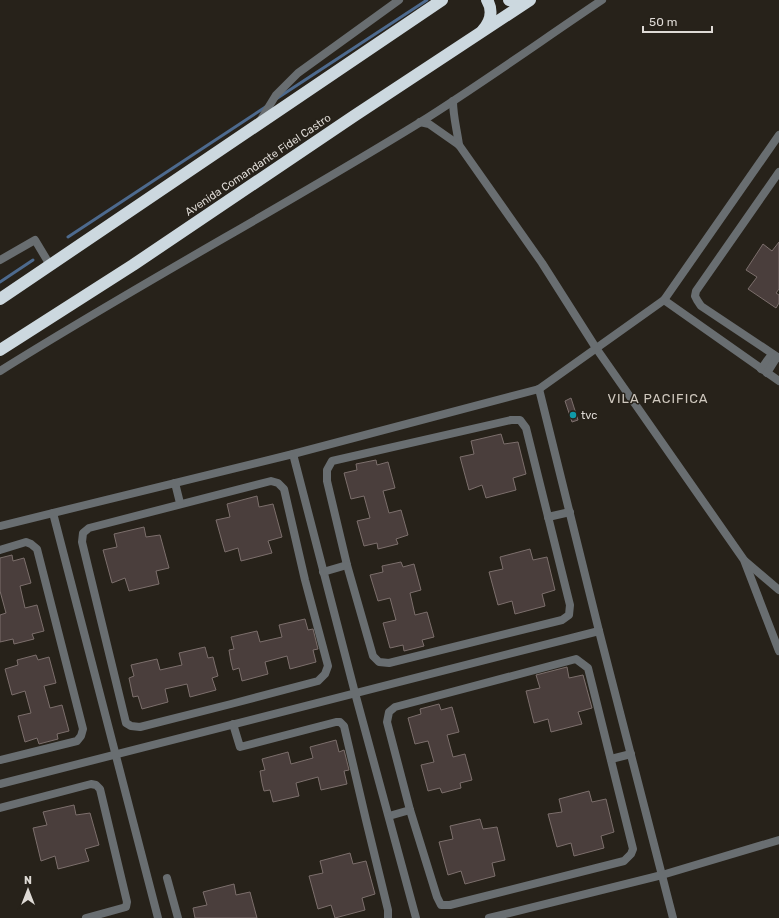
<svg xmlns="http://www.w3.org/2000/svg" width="779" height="918" font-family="Rubik,sans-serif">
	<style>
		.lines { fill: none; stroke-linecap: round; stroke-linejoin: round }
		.stream { stroke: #4d6a8e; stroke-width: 3 }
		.building { fill: #4a3e3c; stroke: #7c6f6c }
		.street { stroke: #696e71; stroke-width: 8 }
		.highway { stroke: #ccd8df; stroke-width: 12 }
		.culture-dot { fill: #0f9aa8; stroke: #27221a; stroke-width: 1.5 }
		.labels { text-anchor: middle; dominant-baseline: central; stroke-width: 3; stroke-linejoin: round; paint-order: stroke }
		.street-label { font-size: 11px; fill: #dedad5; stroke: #27221a }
		.poi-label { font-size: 11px; fill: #dedad5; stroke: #27221a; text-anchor: start }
		.quarter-label { font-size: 13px; letter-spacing: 1px; fill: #cec7bd; stroke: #27221a }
	</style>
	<rect width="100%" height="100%" fill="#27221a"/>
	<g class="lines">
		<!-- stream -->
		<g class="stream">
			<path d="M276 99 427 0"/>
			<path d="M68 237 267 106"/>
			<path d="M0 282 33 260"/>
		</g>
	</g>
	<!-- building -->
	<g class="building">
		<path d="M779 242V289L776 293 779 295V303L776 308 748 289 757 277 746 270 763 244 772 251Z"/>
		<path d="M571 398 578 420 572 422 565 401Z"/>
		<path d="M501 434 504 444 518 442 526 474 513 478 516 490 486 498 482 485 469 490 460 457 474 454 471 441Z"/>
		<path d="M376 460 377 465 388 462 395 488 383 491 389 513 401 510 408 535 396 539 398 544 378 549 377 543 364 546 357 521 370 518 364 496 351 499 344 473 357 470 356 464Z"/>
		<path d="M257 496 259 507 273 504 282 537 268 541 272 553 241 561 238 548 225 552 216 520 230 517 227 504Z"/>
		<path d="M144 527 146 537 160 535 169 568 156 571 159 584 129 591 125 578 112 583 103 550 117 547 114 534Z"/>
		<path d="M530 549 533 560 547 557 555 590 542 594 545 606 515 614 512 601 498 605 489 572 503 569 500 557Z"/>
		<path d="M12 555 13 561 24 558 31 583 20 586 25 608 37 605 44 631 32 634 34 639 14 644 13 639 0 642V615L6 613 0 591V558Z"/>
		<path d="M401 562 403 567 414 564 421 590 410 593 415 615 427 612 434 637 422 640 424 646 404 651 403 645 390 648 383 623 396 620 390 598 378 601 370 575 383 572 382 566Z"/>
		<path d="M305 619 308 630 313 629 318 649 313 650 316 662 290 669 287 656 265 662 268 674 242 681 239 668 233 670 231 662 229 650 234 649 231 637 257 631 260 642 282 637 279 625Z"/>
		<path d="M205 647 208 658 213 657 215 665 218 676 212 678 216 690 190 697 187 684 165 689 168 702 142 709 138 696 133 697 129 678 134 676 131 665 157 659 160 670 182 665 179 653Z"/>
		<path d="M36 655 38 660 49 657 56 683 44 686 50 708 62 705 69 731 57 734 58 739 39 744 37 738 25 742 18 716 31 713 25 691 12 695 5 669 18 665 17 660Z"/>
		<path d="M567 667 569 678 583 675 592 708 578 712 582 724 551 732 548 719 534 723 526 691 540 688 536 675Z"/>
		<path d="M439 704 441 710 452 707 459 732 447 735 453 757 465 754 472 780 460 783 461 788 442 793 440 788 428 791 421 765 434 762 428 741 415 744 408 718 421 714 420 709Z"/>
		<path d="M336 740 339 752 344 750 349 770 344 771 347 784 321 790 318 777 296 783 299 796 273 802 270 790 264 791 262 783 260 771 265 770 262 759 288 752 291 764 313 758 310 747Z"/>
		<path d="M589 791 592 802 606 799 614 832 601 836 604 848 574 856 571 843 557 847 548 814 562 812 559 799Z"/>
		<path d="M74 805 76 815 90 813 99 845 85 849 89 861 58 869 55 856 41 861 33 828 47 825 43 812Z"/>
		<path d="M480 819 483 829 497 827 505 860 492 863 495 876 465 884 461 871 448 875 439 842 453 839 450 826Z"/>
		<path d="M350 853 353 864 366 861 375 894 362 898 365 910 335 918 331 905 318 909 309 876 323 873 320 861Z"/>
		<path d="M234 884 236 895 250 892 257 918H195L193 908 207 905 203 892Z"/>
	</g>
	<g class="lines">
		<!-- street -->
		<g class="street">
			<path d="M453 101C453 116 457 130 459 145"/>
			<path d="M260 121 276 95 298 73 399 0"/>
			<path d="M420 122 429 124 459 145 542 263 596 348 744 560 779 651"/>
			<path d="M779 172 696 291 695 296 697 300 701 306 779 358"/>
			<path d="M0 260 35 240 50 265"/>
			<path d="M664 300 779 381"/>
			<path d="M761 369 772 354"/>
			<path d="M0 371C137 285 281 208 419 123 481 84 541 41 602 0"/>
			<path d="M767 373 777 357"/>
			<path d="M539 389 599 631 673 918"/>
			<path d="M511 420H520L526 428 570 605 569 615 562 620 389 663 379 662 373 656 347 565 327 481V470L332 461Z"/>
			<path d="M293 454 355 693 416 918"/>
			<path d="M271 481 278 483 284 489 305 580 328 666 325 674 318 681 231 704 140 727 131 726 126 723 82 542 83 533 89 528Z"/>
			<path d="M175 483 180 503"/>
			<path d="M53 513 158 918"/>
			<path d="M548 517 570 512"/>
			<path d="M0 526 293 454 539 389 664 300 779 135"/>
			<path d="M0 550 26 542 31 544 37 549 83 729 81 736 77 741 0 760"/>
			<path d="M745 561 779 590"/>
			<path d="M323 572 347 565"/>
			<path d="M576 659 588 668 633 849 631 854 624 861 450 905H441L437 897 410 810 387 722 389 712 395 707Z"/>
			<path d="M233 724 240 747 336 722H340L344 726 366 820 388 910V918"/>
			<path d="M611 759 631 754"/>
			<path d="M0 784 599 631"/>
			<path d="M0 808 91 784 96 785 100 789 127 902 126 907 86 918"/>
			<path d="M389 816 410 810"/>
			<path d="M167 878 178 918"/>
			<path d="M489 918 662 875 779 840"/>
		</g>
		<!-- highway -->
		<g class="highway">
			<path d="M509 0 519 2 529 0"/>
			<path d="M483 30C491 21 493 10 487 0"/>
			<path d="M0 299 442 0"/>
			<path d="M0 350 133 265 354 116 530 0"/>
		</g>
	</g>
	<!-- markers -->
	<circle class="culture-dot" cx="573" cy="415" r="4"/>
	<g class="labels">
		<!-- street labels -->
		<g class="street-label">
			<text transform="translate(258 165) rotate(-34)">Avenida Comandante Fidel Castro</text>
		</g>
		<!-- poi labels -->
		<g class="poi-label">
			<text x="581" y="415">tvc</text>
		</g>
		<!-- quarter labels -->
		<g class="quarter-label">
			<text x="658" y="398">VILA PACIFICA</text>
		</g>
	</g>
	<!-- north arrow -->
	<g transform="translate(28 890)" stroke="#27221a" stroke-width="3" paint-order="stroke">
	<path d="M0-3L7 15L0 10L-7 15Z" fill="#dedad5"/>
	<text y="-6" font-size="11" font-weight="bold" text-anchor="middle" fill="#dedad5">N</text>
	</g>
	<!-- scale -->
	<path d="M643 26v6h69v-6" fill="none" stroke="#dedad5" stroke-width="2"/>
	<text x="649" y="26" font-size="12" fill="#dedad5" stroke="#27221a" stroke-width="3" paint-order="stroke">50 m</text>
</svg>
